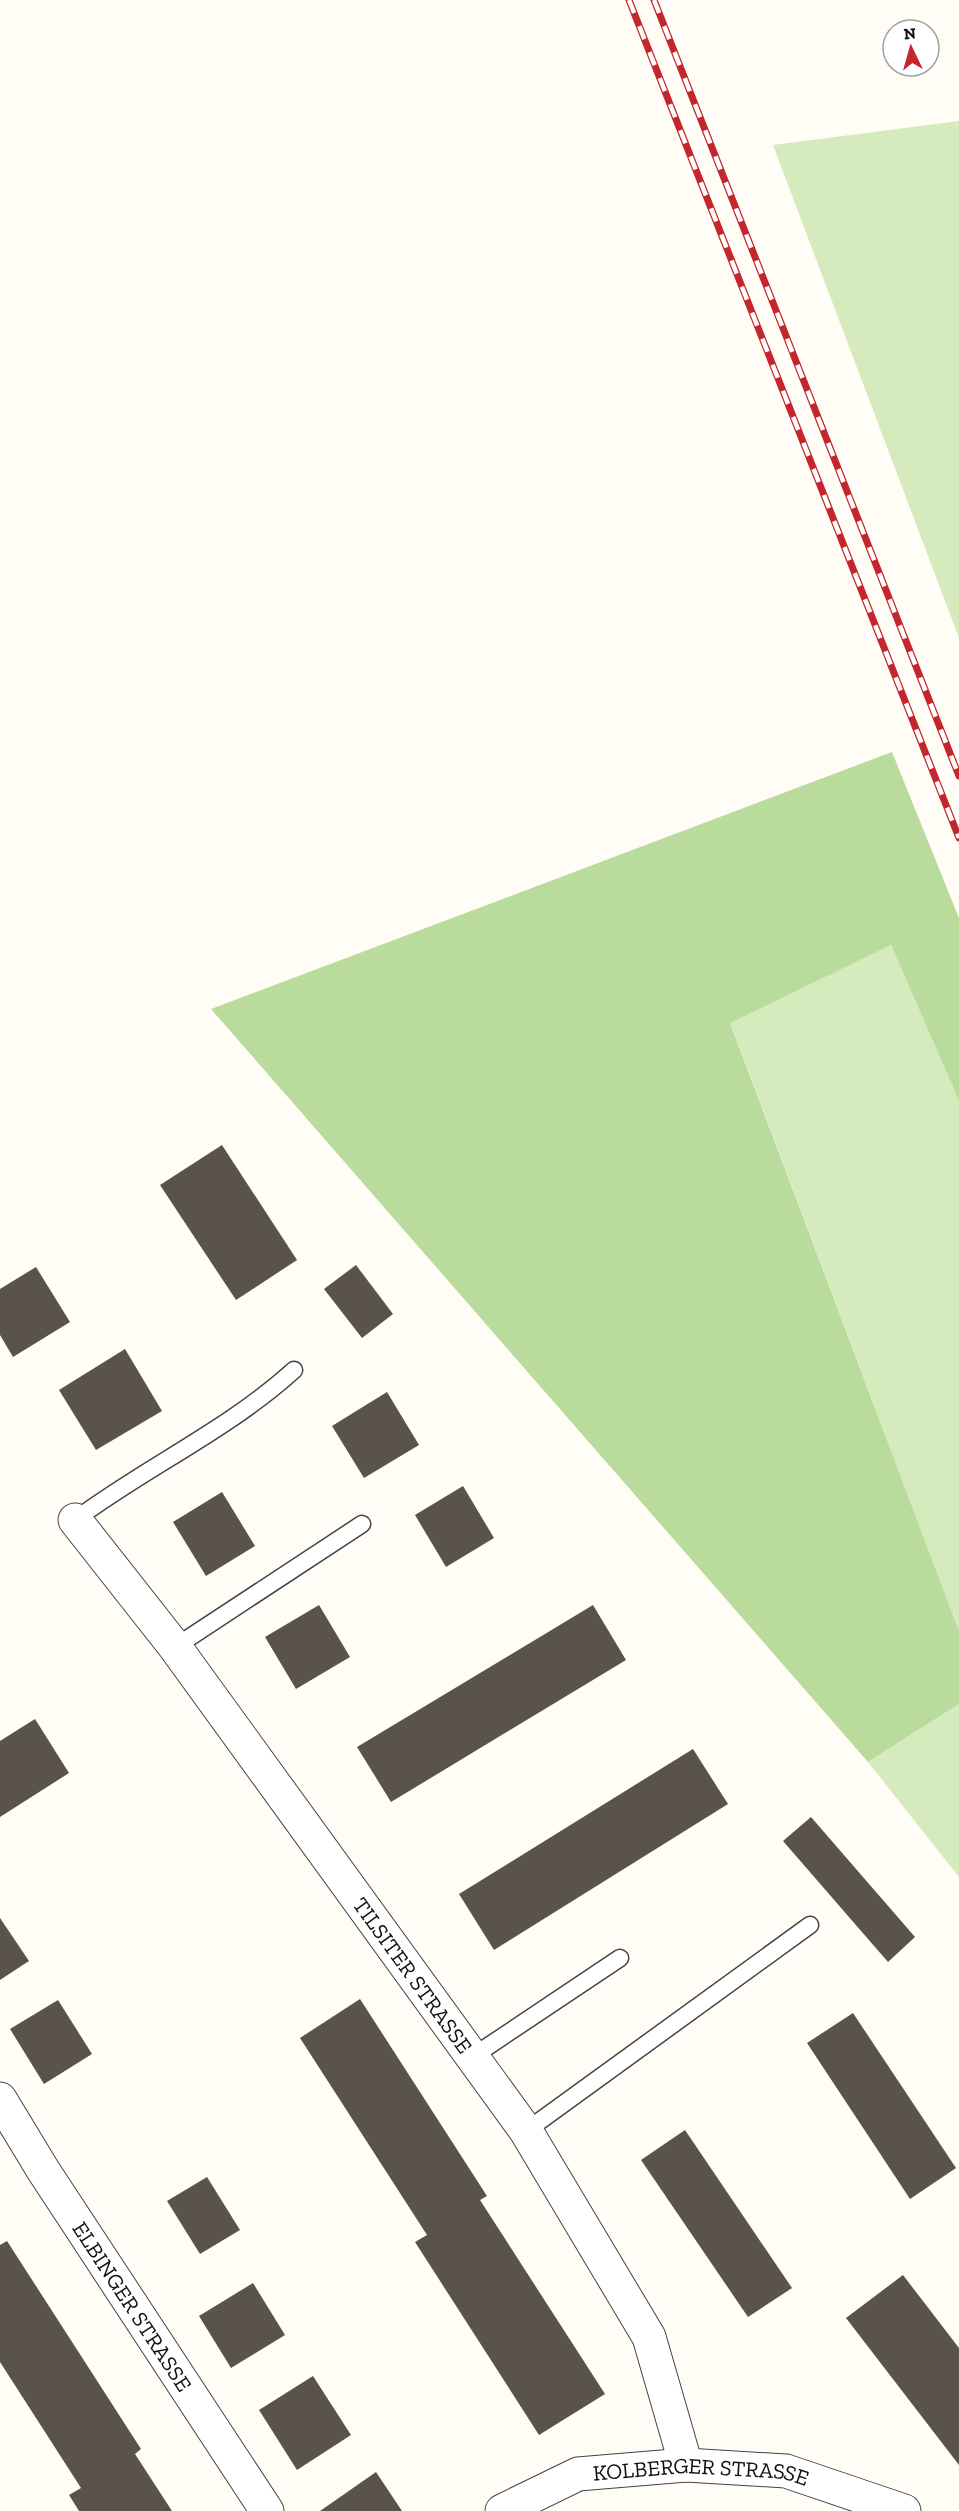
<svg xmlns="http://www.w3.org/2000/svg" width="959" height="2511" font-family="'Zilla Slab',serif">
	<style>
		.green { fill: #d5ebbd }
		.forest { fill: #b9dc9c }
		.building { fill: #5a524d }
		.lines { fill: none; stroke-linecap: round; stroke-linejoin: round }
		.service-casing { stroke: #444; stroke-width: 19 }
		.minor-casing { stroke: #444; stroke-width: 35 }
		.service { stroke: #fff; stroke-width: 16 }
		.minor { stroke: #fff; stroke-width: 33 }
		.rail-casing { stroke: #c4262e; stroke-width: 7 }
		.rail { stroke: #fff; stroke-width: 4.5; stroke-dasharray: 14; stroke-linecap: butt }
		.labels { text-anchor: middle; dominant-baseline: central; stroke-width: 6; stroke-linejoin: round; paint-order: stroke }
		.street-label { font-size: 22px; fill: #111; stroke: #fff }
	</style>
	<rect width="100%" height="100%" fill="#fffdf5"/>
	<!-- green -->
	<g class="green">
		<path d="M959 121V638L773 145Z"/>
		<path d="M891 945 959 1101V1631L730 1022Z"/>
		<path d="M959 1704V1877L868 1762Z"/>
	</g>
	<!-- forest -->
	<path class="forest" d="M892 752 959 918V1101L891 945 730 1023 959 1631V1704L868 1762 211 1009Z"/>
	<!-- building -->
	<g class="building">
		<path d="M222 1145 297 1260 236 1300 160 1185Z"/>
		<path d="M356 1265 393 1314 362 1338 324 1289Z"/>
		<path d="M36 1267 70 1322 13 1357 0 1335V1289Z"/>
		<path d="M125 1349 162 1411 96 1450 59 1390Z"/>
		<path d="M387 1392 419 1445 364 1478 332 1426Z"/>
		<path d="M463 1486 494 1538 446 1567 415 1515Z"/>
		<path d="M222 1492 255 1546 206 1576 173 1522Z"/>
		<path d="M319 1605 350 1657 296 1689 265 1637Z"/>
		<path d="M593 1605 626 1660 391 1802 357 1747Z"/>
		<path d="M35 1719 69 1773 0 1817V1741Z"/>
		<path d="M693 1749 728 1804 494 1950 459 1894Z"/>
		<path d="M811 1817 915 1937 888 1962 783 1841Z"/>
		<path d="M0 1918 29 1961 0 1980Z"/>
		<path d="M360 1999 487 2196 480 2200 605 2394 539 2435 415 2242 427 2235 300 2038Z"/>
		<path d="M58 2000 92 2054 44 2084 10 2029Z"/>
		<path d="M853 2013 956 2168 910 2199 807 2043Z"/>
		<path d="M685 2130 792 2288 748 2317 641 2160Z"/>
		<path d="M207 2177 240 2230 200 2254 167 2201Z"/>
		<path d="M7 2241 141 2449 135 2454 172 2511H79L69 2495 81 2488 0 2362V2245Z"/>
		<path d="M903 2275 959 2348V2465L846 2318Z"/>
		<path d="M253 2283 285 2335 231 2368 199 2316Z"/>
		<path d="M313 2376 351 2435 297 2470 259 2410Z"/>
		<path d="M376 2472 402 2511H320Z"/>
	</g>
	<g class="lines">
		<!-- service casing -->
		<g class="service-casing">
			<g id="service">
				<path d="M75 1520C146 1467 228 1430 294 1370"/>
				<path d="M175 1647 362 1524"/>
				<path d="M472 2057 620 1958"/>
				<path d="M526 2131 810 1925"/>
			</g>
		</g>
		<!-- minor casing -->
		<g class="minor-casing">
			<g id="minor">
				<path id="s1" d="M75 1520 175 1647 526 2131 649 2337 686 2465"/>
				<path id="s2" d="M0 2099 43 2170 267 2511"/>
				<path id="s3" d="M502 2511 578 2474 686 2465 786 2471 904 2511"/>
			</g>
		</g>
		<!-- service -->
		<use href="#service" class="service"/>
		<!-- minor -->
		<use href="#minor" class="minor"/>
		<!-- rail casing -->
		<g class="rail-casing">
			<g id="rail">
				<path d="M629 0 959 838"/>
				<path d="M654 0 959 776"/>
			</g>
		</g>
		<!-- rail -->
		<use href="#rail" class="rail"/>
	</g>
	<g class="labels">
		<!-- street labels -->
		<g class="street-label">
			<text stroke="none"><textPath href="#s1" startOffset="567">TILSITER STRASSE</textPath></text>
			<text stroke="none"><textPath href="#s2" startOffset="246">ELBINGER STRASSE</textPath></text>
			<text stroke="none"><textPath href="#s3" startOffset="208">KOLBERGER STRASSE</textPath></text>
		</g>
	</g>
	<!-- north arrow -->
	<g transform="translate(911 48) rotate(355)"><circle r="28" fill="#ffffff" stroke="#a0a0a0" stroke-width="1.5"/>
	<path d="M0-4.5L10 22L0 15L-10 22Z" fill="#c4262e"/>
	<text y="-9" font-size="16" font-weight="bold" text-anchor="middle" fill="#111111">N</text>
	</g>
</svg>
